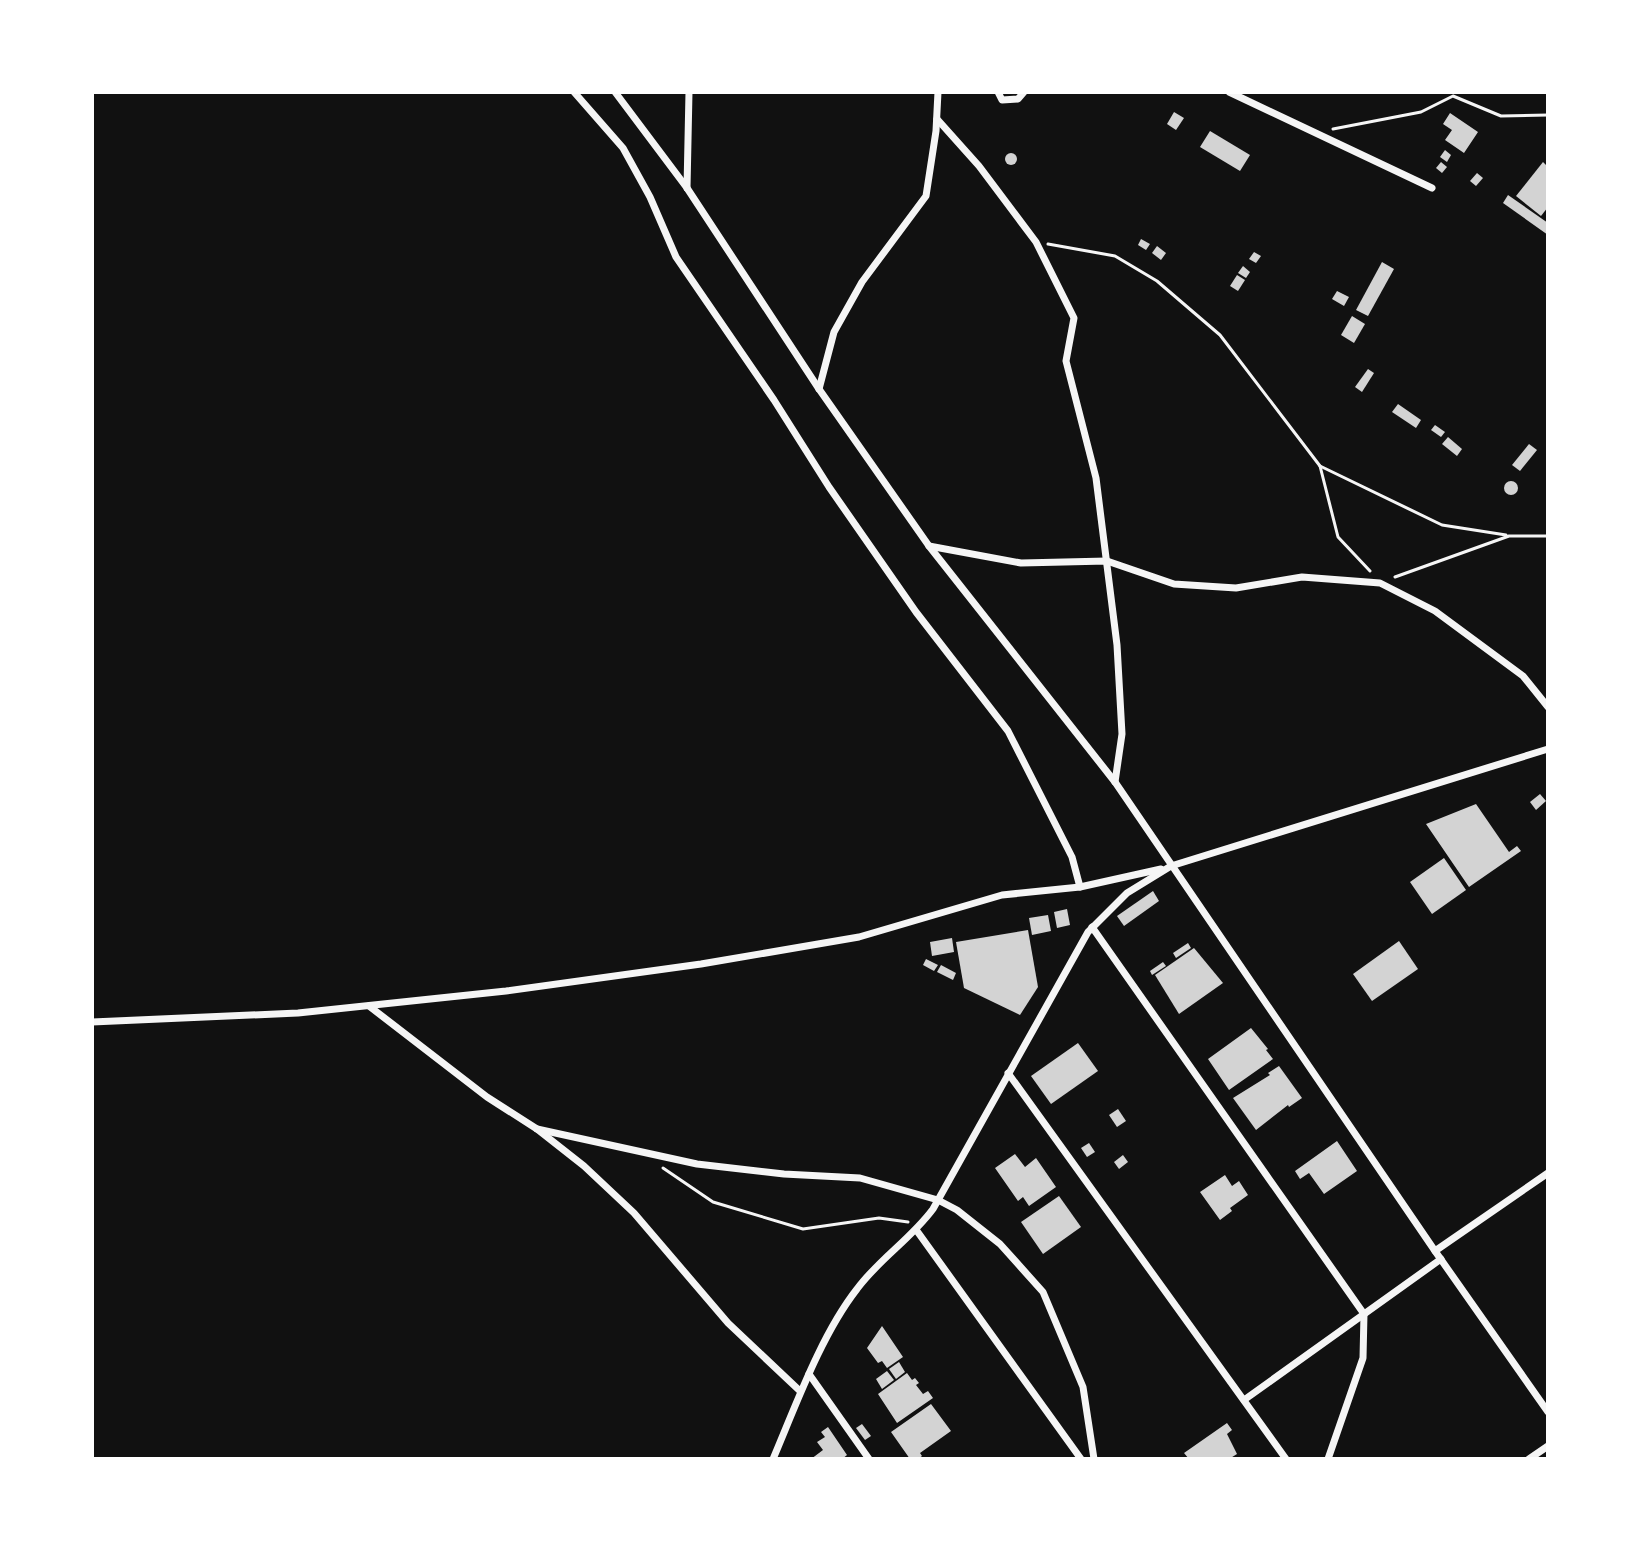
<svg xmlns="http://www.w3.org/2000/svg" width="1640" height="1551" font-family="'Fira Sans',sans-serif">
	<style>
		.building { fill: #d3d3d3 }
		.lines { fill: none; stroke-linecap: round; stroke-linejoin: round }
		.path { stroke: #f5f5f5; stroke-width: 3 }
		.minor { stroke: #f5f5f5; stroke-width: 7 }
	</style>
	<rect width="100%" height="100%" fill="#111"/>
	<!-- building -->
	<g class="building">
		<path d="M1174 112 1184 118 1176 130 1167 124Z"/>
		<path d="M1450 113 1478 132 1464 153 1445 140 1452 130 1443 124Z"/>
		<path d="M1210 131 1250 155 1240 171 1200 147Z"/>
		<path d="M1445 150 1451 155 1447 162 1440 157Z"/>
		<circle cx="1011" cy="159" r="6"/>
		<path d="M1441 162 1447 167 1442 173 1436 168Z"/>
		<path d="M1543 162 1548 167V207L1541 216 1516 196Z"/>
		<path d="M1477 173 1483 178 1476 186 1470 181Z"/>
		<path d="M1508 195 1548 223V235L1503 203Z"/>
		<path d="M1141 239 1150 244 1146 250 1138 245Z"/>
		<path d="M1157 246 1166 253 1161 260 1152 253Z"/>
		<path d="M1254 252 1261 256 1256 263 1249 259Z"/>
		<path d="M1382 262 1394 269 1368 316 1356 310Z"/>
		<path d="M1243 266 1250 272 1246 278 1238 273Z"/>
		<path d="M1237 275 1245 280 1238 291 1230 286Z"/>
		<path d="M1337 291 1349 297 1344 306 1332 299Z"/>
		<path d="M1352 316 1365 324 1354 343 1341 335Z"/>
		<path d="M1368 369 1374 373 1362 392 1355 387Z"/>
		<path d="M1398 404 1421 420 1416 428 1392 412Z"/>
		<path d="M1435 425 1445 432 1441 437 1431 430Z"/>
		<path d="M1448 437 1462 449 1457 456 1442 444Z"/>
		<path d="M1529 444 1537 450 1520 471 1512 465Z"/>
		<circle cx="1511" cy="488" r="7"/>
		<path d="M1540 794 1546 801 1536 810 1530 802Z"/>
		<path d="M1476 804 1509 852 1517 846 1521 851 1469 887 1426 824Z"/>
		<path d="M1444 858 1466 890 1432 914 1410 882Z"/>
		<path d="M1153 891 1159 901 1124 926 1117 916Z"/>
		<path d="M1067 909 1070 925 1057 928 1054 912Z"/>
		<path d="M1048 915 1051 931 1032 935 1029 918Z"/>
		<path d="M1028 930 1038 987 1020 1015 964 988 956 942Z"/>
		<path d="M952 938 954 952 932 956 930 942Z"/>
		<path d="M1399 941 1418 969 1372 1001 1353 974Z"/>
		<path d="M1188 943 1191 948 1176 958 1173 953Z"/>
		<path d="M1194 948 1223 983 1179 1014 1155 975Z"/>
		<path d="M926 959 938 965 934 971 923 965Z"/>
		<path d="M1163 962 1166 966 1152 975 1150 971Z"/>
		<path d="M941 965 956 973 953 980 937 972Z"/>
		<path d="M1251 1028 1268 1049 1266 1050 1273 1059 1229 1090 1208 1059Z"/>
		<path d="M1078 1043 1098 1071 1051 1104 1031 1076Z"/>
		<path d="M1279 1066 1302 1098 1289 1107 1288 1105 1256 1130 1233 1098 1270 1075 1268 1073Z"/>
		<path d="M1118 1109 1126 1121 1117 1127 1109 1115Z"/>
		<path d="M1337 1141 1357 1171 1324 1194 1309 1173 1300 1179 1295 1171Z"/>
		<path d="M1089 1143 1095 1152 1087 1157 1081 1148Z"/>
		<path d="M1015 1154 1025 1167 1036 1158 1056 1187 1029 1206 1023 1197 1018 1201 995 1168Z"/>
		<path d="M1123 1155 1128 1162 1119 1169 1114 1162Z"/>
		<path d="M1225 1175 1232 1186 1239 1181 1248 1195 1230 1208 1232 1211 1220 1220 1200 1192Z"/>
		<path d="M1059 1196 1081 1227 1043 1254 1021 1222Z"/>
		<path d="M882 1326 903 1357 887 1368 882 1361 878 1363 867 1348Z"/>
		<path d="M899 1362 905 1372 896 1379 889 1369Z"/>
		<path d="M887 1371 894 1380 882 1389 876 1379Z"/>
		<path d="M907 1373 912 1380 915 1378 919 1383 916 1385 923 1394 928 1391 933 1398 897 1423 878 1394Z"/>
		<path d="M931 1404 951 1431 920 1453 922 1456 918 1459H910L891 1432Z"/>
		<path d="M1227 1423 1232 1430 1227 1434 1237 1454 1229 1459H1189L1184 1453Z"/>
		<path d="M862 1424 871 1436 865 1440 856 1428Z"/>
		<path d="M828 1427 847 1455 842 1459H811L823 1450 817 1442 825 1437 821 1432Z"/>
	</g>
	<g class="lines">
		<!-- path -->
		<g class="path">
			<path d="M1333 129 1421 112 1453 96 1501 116 1548 115"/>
			<path d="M1048 244 1115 256 1157 281 1220 335 1320 466 1338 537 1370 571"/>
			<path d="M1320 466 1442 525 1506 535"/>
			<path d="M1395 577 1509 536H1548"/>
			<path d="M663 1168 713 1202 803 1229 879 1218 908 1222"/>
		</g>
		<!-- minor -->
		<g class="minor">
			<path d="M574 92 623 148 650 197 676 257 774 400 829 487 916 612 1008 731 1072 857 1080 887"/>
			<path d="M615 92 687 188 819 389 929 546 1115 782 1435 1251 1548 1412"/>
			<path d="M998 92 1002 100 1018 99 1024 92"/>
			<path d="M1229 92 1432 188"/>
			<path d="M937 119 979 166 1036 242 1074 318 1066 361 1096 478 1117 645 1122 734 1115 782"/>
			<path d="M687 188 689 92"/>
			<path d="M819 389 834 332 862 282 926 196 936 131 938 92"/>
			<path d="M929 546 1021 563 1107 561 1174 584 1236 588 1302 577 1380 583 1435 611 1523 676 1548 707"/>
			<path d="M1092 927 1364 1314 1363 1358 1328 1459"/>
			<path d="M369 1006 487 1097 537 1129 584 1166 634 1213 728 1323 800 1391"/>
			<path d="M92 1022 298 1013 506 991 701 964 859 937 1002 895 1080 887 1161 869"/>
			<path d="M1008 1073 1286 1459"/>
			<path d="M537 1129 697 1164 784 1174 860 1178 938 1200 957 1210 1000 1244 1043 1292 1083 1387 1094 1459"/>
			<path d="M917 1231 1081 1459"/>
			<path d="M1435 1251 1548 1173"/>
			<path d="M809 1374 869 1459"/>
			<path d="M1244 1400 1441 1259"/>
			<path d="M773 1459C796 1405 821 1335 857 1289 879 1259 911 1239 933 1209L1088 932 1127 893 1171 866 1548 749"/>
			<path d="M1529 1459 1548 1446"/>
		</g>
	</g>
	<!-- border -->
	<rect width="1640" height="1551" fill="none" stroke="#ffffff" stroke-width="188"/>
</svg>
